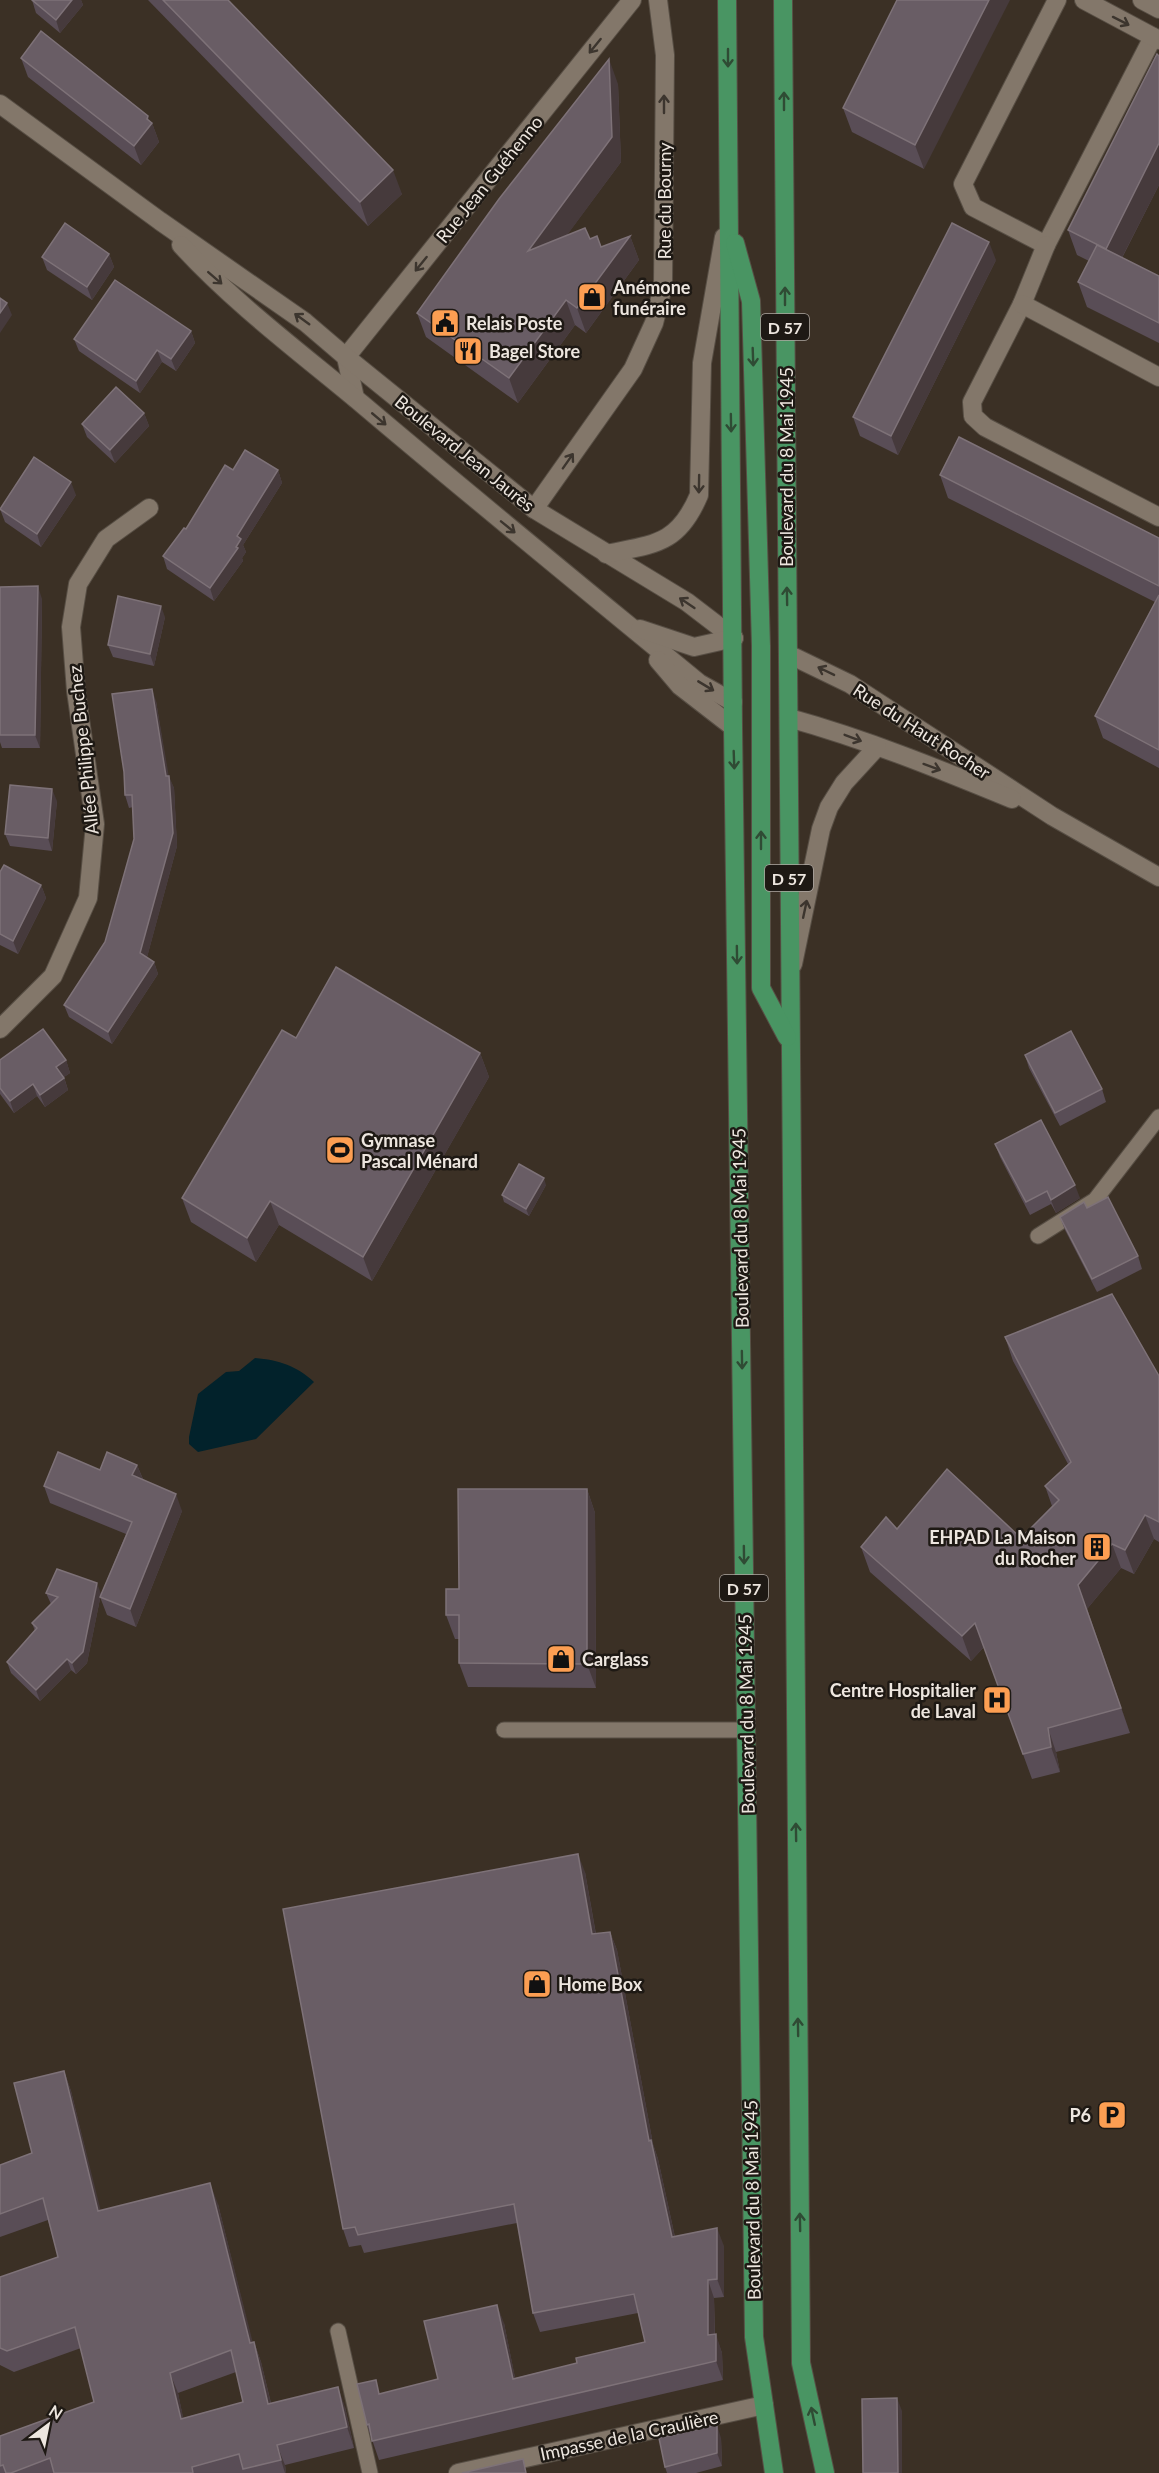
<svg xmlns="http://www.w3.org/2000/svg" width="1159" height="2473" font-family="Lato,sans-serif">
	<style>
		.water { fill: #02222b }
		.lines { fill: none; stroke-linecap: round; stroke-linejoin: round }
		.service-casing { stroke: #574e44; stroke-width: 17 }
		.minor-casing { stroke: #574e44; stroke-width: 20 }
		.tertiary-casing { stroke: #574e44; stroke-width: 20 }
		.secondary-casing { stroke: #574e44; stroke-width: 20 }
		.primary-casing { stroke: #574e44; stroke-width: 20 }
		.service { stroke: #83776a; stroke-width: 15 }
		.minor { stroke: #83776a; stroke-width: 18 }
		.tertiary { stroke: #83776a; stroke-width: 18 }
		.secondary { stroke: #83776a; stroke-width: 18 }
		.primary { stroke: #499563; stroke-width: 18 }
		.wall { fill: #594d56; fill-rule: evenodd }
		.shaded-wall { fill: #463a3c }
		.building { fill: #695d65; stroke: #7e7278; stroke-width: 1.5; fill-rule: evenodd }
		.oneway { stroke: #3c352e }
		.oneway2 { stroke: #2f4b34 }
		.labels { text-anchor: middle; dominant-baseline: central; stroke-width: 5; stroke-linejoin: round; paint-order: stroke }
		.shield { fill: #1e1914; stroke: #afa8a2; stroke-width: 1.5 }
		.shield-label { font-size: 16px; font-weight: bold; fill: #ede6df }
		.street-label { font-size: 18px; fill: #ede6df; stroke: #1e1914 }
		.poi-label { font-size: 18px; font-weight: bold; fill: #ede6df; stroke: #1e1914; text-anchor: start }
	</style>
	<rect width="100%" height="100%" fill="#3b3025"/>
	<!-- water -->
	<path class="water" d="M255 1358C279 1360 297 1366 314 1382L256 1439 198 1452 189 1444V1437L198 1394 226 1372 239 1371Z"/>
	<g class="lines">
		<!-- service casing -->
		<g class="service-casing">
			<g id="service">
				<path d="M1038 1236 1095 1200 1159 1117"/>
				<path d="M504 1730H746"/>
				<path d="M338 2331 370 2473"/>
			</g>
		</g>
		<!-- minor casing -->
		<g class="minor-casing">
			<g id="minor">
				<path d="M1057 0 963 184 973 207 1046 245 1153 37"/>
				<path d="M1084 0 1159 40"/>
				<path d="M1142 0 1159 9"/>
				<path d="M1046 245 1022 304 972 402 973 416 985 427 1159 517"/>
				<path d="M1022 304 1159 377"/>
				<path d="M355 398 346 357 632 0"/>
				<path d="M534 509 633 369 654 323 663 286 665 55 658 0"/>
				<path d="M0 1029 53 976 88 898 95 824 76 691 71 627 78 584 106 539 149 508"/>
				<path d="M458 2473 764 2405"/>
			</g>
		</g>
		<!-- tertiary casing -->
		<g class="tertiary-casing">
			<g id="tertiary">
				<path d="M788 654 850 684 1052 816 1159 877"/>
				<path d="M789 718C865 739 939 769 1012 799"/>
				<path d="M793 964 821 829 829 807 844 783 877 747"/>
			</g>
		</g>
		<!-- secondary casing -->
		<g class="secondary-casing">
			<g id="secondary">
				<path d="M0 104 160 221 305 322 346 357 534 509 687 602 734 638"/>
				<path d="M181 245C235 304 301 353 362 404 473 498 586 590 699 683L733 702"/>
				<path d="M606 554C654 544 678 545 699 495L702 363 724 237"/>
				<path d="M640 629 694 647 734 638"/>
				<path d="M658 660 680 686 733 727"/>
			</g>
		</g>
		<!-- primary casing -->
		<g class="primary-casing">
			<g id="primary">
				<path d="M727 0 733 727 754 2337 774 2473"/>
				<path d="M783 0C787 788 793 1576 801 2363L825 2473"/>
				<path d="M735 243 751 301 761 646V988L787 1037"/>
			</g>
		</g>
		<!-- service -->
		<use href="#service" class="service"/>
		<!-- minor -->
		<use href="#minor" class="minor"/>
		<!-- tertiary -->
		<use href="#tertiary" class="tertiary"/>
		<!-- secondary -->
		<use href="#secondary" class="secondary"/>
		<!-- primary -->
		<use href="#primary" class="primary"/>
	</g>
	<!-- wall -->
	<g class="wall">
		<path d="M32 0H81L83 5 60 33 36 13Z"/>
		<path d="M148 0H228L402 194 368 226Z"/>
		<path d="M897 0 924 169 852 132 843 108Z"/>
		<path d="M1159 56V185L1122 258 1159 276V343L1087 307 1078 282 1089 261 1077 255 1068 230Z"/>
		<path d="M21 58 150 121 152 123 159 142 141 165 28 77Z"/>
		<path d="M618 84 621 162 566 236 601 247 630 236 639 260 586 333 575 325 518 403 426 337 417 313Z"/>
		<path d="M109 254 114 267 92 300 47 270 42 257Z"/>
		<path d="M996 260 898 455 860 436 853 417Z"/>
		<path d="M191 331 195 343 176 371 162 362 140 393 79 351 74 339Z"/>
		<path d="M144 413 149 426 115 463 87 437 82 424Z"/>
		<path d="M233 470H278L282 483 243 545 246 552 242 558 243 561 214 601 167 569 163 556 186 529Z"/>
		<path d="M940 475 1159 538V768L1103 738 1095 716 1155 602 948 498Z"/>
		<path d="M76 495 41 547 5 522 0 509Z"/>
		<path d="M0 587 42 599 40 748H2L0 742Z"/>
		<path d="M165 617 154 666 113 657 108 645Z"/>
		<path d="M156 701 168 776 174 788 177 846 147 957 154 962 158 974 112 1044 69 1017 64 1005 105 942 134 839 133 807 129 808 125 795Z"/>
		<path d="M57 801 52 851 10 846 5 834Z"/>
		<path d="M0 872 41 885 46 898 18 954 0 945Z"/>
		<path d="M296 1038 480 1053 489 1077 372 1281 279 1225 256 1262 191 1222 182 1198Z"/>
		<path d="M1025 1055 1102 1089 1106 1102 1060 1126 1029 1068Z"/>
		<path d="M0 1060H66L70 1073 64 1077 68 1090 45 1107 37 1096 14 1113 0 1094Z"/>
		<path d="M995 1144 1080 1198 1056 1213 1051 1204 1030 1215 1000 1157Z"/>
		<path d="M546 1185 529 1216 504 1202 502 1195Z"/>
		<path d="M1087 1208 1138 1256 1142 1269 1097 1292 1065 1230 1060 1217Z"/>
		<path d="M1005 1337 1159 1376V1542L1154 1539 1134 1574 1121 1568 1087 1609 1130 1733 1056 1752 1060 1772 1032 1779 984 1647 971 1661 870 1572 861 1547 897 1529 1021 1538 1052 1506 1045 1486 1068 1464 1013 1361Z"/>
		<path d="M137 1465 143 1479 182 1511 136 1627 107 1615 100 1597 126 1534 50 1503 44 1486 100 1470Z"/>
		<path d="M587 1489 595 1513 596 1688 468 1687 459 1663V1639H455L446 1615 459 1589Z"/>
		<path d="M46 1593 101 1594 87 1663 76 1674 71 1670 40 1701 11 1673 7 1662 35 1631 32 1623 51 1604Z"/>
		<path d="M585 1872 596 1934 610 1932 617 1950 653 2144 658 2159 675 2237 724 2246V2297L714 2298 715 2334 722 2353 723 2380 379 2460 367 2425 381 2394 438 2379 504 2323 515 2378 577 2363 645 2342 638 2313 540 2332 533 2313 517 2223 364 2253 361 2245 349 2247 343 2229Z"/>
		<path d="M64 2071 71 2091 100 2211 218 2204 252 2342H254L261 2362 271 2403 345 2407 354 2448 285 2465 286 2473H0V2436L94 2402 81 2348 14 2372 0 2365V2277L58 2257 48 2220 0 2237V2165L32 2153ZM236 2372 243 2402 183 2418 178 2393Z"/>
		<path d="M721 2438 722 2466 696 2473H667L665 2467Z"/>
	</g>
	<!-- shaded-wall -->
	<g class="shaded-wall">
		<path d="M72 0H81L83 5 60 33 56 20Z"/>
		<path d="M989 0H1010L924 169 915 145Z"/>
		<path d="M609 59 618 84 621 162 537 276 528 251Z"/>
		<path d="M148 116 151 124 152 123 159 142 141 165 134 146Z"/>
		<path d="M1159 143V185L1114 273 1106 249Z"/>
		<path d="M393 170 402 194 368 226 360 202Z"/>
		<path d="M630 236 639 260 586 333 577 308Z"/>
		<path d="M989 242 996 260 898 455 891 436Z"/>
		<path d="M109 254 114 267 92 300 87 287Z"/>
		<path d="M566 300 575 325 518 403 509 378Z"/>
		<path d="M7 303 12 315 0 333V313Z"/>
		<path d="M191 331 195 343 176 371 171 359Z"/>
		<path d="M157 350 162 362 140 393 136 381Z"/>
		<path d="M144 413 149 426 115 463 110 450Z"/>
		<path d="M278 470 282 483 243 545 246 552 242 558 243 561 214 601 210 588 236 547 237 536Z"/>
		<path d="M71 482 76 495 41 547 37 534Z"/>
		<path d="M38 586 42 599 40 748 35 735Z"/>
		<path d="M161 606 165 617 154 666 150 654Z"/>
		<path d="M152 689 156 701 170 783 169 776 174 788 177 846 145 965 140 953 166 776Z"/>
		<path d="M52 789 57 801 52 851 48 838Z"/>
		<path d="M41 885 46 898 18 954 13 941Z"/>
		<path d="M154 962 158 974 112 1044 108 1032Z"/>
		<path d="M480 1053 489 1077 372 1281 363 1257Z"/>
		<path d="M66 1060 70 1073 61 1079 56 1067Z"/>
		<path d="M64 1078 68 1090 45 1107 40 1095Z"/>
		<path d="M33 1084 37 1096 14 1113 10 1101Z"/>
		<path d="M544 1178 546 1185 529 1216 526 1209Z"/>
		<path d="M1075 1185 1080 1198 1056 1213 1051 1200Z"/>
		<path d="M270 1201 279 1225 256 1262 247 1238Z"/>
		<path d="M137 1465 144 1482 132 1475Z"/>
		<path d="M587 1489 595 1513 596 1688 587 1664Z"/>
		<path d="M176 1494 182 1511 136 1627 130 1609Z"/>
		<path d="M1145 1515 1154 1539 1134 1574 1125 1550Z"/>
		<path d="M1112 1544 1121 1568 1087 1609 1130 1733 1078 1585Z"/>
		<path d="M97 1583 101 1594 87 1663 76 1674 72 1663Z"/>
		<path d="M975 1623 984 1647 971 1661 962 1636Z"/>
		<path d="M67 1659 71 1670 40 1701 36 1690Z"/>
		<path d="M1048 1728 1056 1752 1060 1772 1051 1747Z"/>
		<path d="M578 1854 585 1872 599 1953 592 1934Z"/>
		<path d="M610 1932 617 1950 653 2144 658 2159 679 2256 672 2237 649 2141Z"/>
		<path d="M64 2071 71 2091 106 2232 98 2211Z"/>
		<path d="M210 2183 218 2204 258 2363 250 2343Z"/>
		<path d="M717 2228 724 2246V2297L717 2279Z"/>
		<path d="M708 2280 714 2298 715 2354 708 2335Z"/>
		<path d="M497 2305 504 2323 519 2397 513 2379Z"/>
		<path d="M716 2334 722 2353 723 2380 716 2361Z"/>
		<path d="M254 2342 261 2362 276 2425 268 2404Z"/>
		<path d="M170 2373 178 2393 188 2440 181 2419Z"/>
		<path d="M338 2387 345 2407 354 2448 347 2427Z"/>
		<path d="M897 2398 902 2411V2473H898Z"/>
		<path d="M717 2425 721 2438 722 2466 717 2453Z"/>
		<path d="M277 2445 285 2465 286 2473H285L281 2460Z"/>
	</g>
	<!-- building -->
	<g class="building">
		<path d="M32 0H72L56 20Z"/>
		<path d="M163 0H228L393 170 360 202Z"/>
		<path d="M897 0H989L915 145 843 108Z"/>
		<path d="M41 31 148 116 147 119 152 123 134 146 21 58Z"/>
		<path d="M1157 54 1159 56V143L1106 249 1068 230Z"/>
		<path d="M609 59 612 137 528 251 585 228 590 239 597 236 601 247 630 236 577 308 566 300 509 378 417 313 499 199Z"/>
		<path d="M65 223 109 254 87 287 42 257Z"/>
		<path d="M952 223 989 242 891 436 853 417Z"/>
		<path d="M1097 245 1159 276V323L1078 282Z"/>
		<path d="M115 280 191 331 171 359 157 350 136 381 74 339Z"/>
		<path d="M0 298 7 303 0 313Z"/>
		<path d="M116 387 144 413 110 450 82 424Z"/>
		<path d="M959 437 1159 538V586L940 475Z"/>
		<path d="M245 450 278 470 237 536 241 539 236 547 238 548 210 588 163 556 184 528 186 529 225 465 233 470Z"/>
		<path d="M34 457 71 482 37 534 0 509Z"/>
		<path d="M38 586 35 735H0V587Z"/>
		<path d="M1159 595V750L1095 716Z"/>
		<path d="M118 596 161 606 150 654 108 645Z"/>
		<path d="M152 689 166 776H169L173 833 140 953 154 962 108 1032 64 1005 105 942 134 839 132 795H125L124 772 112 694Z"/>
		<path d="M10 785 52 789 48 838 5 834Z"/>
		<path d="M4 865 41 885 13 941 0 934V872Z"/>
		<path d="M336 967 480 1053 363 1257 270 1201 247 1238 182 1198 282 1030 296 1038Z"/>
		<path d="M43 1029 66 1060 56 1067 64 1078 40 1095 33 1084 10 1101 0 1088V1060Z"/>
		<path d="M1071 1031 1102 1089 1055 1113 1025 1055Z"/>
		<path d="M1041 1120 1075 1185 1051 1200 1047 1191 1026 1202 995 1144Z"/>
		<path d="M519 1164 544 1178 526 1209 502 1195Z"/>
		<path d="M1108 1197 1138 1256 1092 1279 1060 1217 1084 1202 1087 1208Z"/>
		<path d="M1112 1294 1159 1376V1522L1145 1515 1125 1550 1112 1544 1078 1585 1121 1708 1048 1728 1051 1747 1023 1754 975 1623 962 1636 861 1547 886 1517 897 1529 947 1469 1021 1538 1059 1500 1045 1486 1071 1462 1005 1337Z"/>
		<path d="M58 1452 100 1470 107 1452 137 1465 132 1475 176 1494 130 1609 100 1597 132 1522 44 1486Z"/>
		<path d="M458 1489H587V1664L459 1663V1615H446V1589H459Z"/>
		<path d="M57 1569 97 1583 83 1652 72 1663 67 1659 36 1690 7 1662 37 1628 32 1623 58 1597 46 1593Z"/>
		<path d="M578 1854 592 1934 610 1932 649 2141 651 2140 672 2237 717 2228V2279L708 2280V2335L716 2334V2361L372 2441 369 2424 367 2425 357 2384 376 2380 379 2394 438 2379 424 2321 497 2305 513 2379 577 2363 576 2358 645 2342 634 2294 533 2313 514 2204 358 2235 355 2227 343 2229 283 1909Z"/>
		<path d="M64 2071 98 2211 210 2183 250 2343 254 2342 268 2404 338 2387 347 2427 277 2445 281 2460 243 2469 239 2454 192 2467 193 2473H54L50 2458 11 2473H6L3 2465 0 2466V2436L94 2402 75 2327 7 2351 0 2348V2277L58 2257 43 2198 0 2214V2165L32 2153 14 2083ZM231 2350 243 2402 181 2419 170 2373Z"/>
		<path d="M897 2398 898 2473H863L862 2399Z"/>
		<path d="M717 2425V2453L665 2467 659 2438Z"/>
		<path d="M523 2459 526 2473H462Z"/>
	</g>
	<!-- one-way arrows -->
	<defs><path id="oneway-shaft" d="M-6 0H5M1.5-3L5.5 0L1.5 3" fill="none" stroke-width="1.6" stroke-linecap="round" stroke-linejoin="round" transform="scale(1.5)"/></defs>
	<g class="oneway">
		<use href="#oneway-shaft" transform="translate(1121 21) rotate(27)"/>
		<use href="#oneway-shaft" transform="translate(595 46) rotate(129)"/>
		<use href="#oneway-shaft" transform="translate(664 104) rotate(-90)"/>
		<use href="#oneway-shaft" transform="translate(421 264) rotate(129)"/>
		<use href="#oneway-shaft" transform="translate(215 278) rotate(41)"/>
		<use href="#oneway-shaft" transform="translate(302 319) rotate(-144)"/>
		<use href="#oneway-shaft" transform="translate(379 419) rotate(40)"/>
		<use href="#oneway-shaft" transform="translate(568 461) rotate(-55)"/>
		<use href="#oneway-shaft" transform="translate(699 484) rotate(91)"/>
		<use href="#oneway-shaft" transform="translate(508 527) rotate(39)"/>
		<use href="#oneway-shaft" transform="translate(687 603) rotate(-146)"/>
		<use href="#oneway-shaft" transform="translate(826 671) rotate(-154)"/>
		<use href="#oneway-shaft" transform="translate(706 686) rotate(31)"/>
		<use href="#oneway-shaft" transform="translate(853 738) rotate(21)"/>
		<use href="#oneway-shaft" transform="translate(932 767) rotate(20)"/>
		<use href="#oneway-shaft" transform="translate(805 909) rotate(-78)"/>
	</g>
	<g class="oneway2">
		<use href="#oneway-shaft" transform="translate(728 58) rotate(90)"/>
		<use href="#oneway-shaft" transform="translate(784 101) rotate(-90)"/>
		<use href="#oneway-shaft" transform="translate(785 296) rotate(-90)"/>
		<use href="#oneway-shaft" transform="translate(753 357) rotate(88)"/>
		<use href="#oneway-shaft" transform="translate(731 423) rotate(89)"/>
		<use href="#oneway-shaft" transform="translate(787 596) rotate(-91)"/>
		<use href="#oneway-shaft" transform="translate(734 760) rotate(88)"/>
		<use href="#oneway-shaft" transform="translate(761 840) rotate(-90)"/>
		<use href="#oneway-shaft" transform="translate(737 955) rotate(89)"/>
		<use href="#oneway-shaft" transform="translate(742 1360) rotate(89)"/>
		<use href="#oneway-shaft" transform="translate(744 1555) rotate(89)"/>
		<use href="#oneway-shaft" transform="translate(796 1832) rotate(-91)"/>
		<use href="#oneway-shaft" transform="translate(798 2027) rotate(-91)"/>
		<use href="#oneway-shaft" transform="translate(800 2222) rotate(-91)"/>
		<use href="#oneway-shaft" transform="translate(813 2416) rotate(-102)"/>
	</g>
	<!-- icons -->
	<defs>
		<g id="shop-square" transform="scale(1.5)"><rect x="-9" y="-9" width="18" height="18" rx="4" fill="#fc9e52" stroke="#1e1914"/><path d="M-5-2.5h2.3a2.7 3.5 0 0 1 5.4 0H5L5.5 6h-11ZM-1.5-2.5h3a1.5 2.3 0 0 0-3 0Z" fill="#111"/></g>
		<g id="civic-square" transform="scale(1.5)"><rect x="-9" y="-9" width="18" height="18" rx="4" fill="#fc9e52" stroke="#1e1914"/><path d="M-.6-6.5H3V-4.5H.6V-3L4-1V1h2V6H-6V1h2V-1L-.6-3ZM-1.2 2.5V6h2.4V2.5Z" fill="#111"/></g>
		<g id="restaurant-square" transform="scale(1.5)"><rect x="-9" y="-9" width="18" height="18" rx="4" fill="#fc9e52" stroke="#1e1914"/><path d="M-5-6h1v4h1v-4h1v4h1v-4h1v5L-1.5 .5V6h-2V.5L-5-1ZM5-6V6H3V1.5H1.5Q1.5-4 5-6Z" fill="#111"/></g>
		<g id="stadium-square" transform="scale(1.5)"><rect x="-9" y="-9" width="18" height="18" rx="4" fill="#fc9e52" stroke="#1e1914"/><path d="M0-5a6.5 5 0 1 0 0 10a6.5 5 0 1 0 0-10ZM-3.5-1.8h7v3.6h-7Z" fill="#111"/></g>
		<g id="building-square" transform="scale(1.5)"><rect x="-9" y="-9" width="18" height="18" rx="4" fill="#fc9e52" stroke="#1e1914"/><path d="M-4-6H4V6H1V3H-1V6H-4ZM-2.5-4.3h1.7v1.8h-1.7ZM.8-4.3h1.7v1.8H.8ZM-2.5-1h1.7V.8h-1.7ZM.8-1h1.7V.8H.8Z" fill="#111"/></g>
		<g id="hospital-square" transform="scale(1.5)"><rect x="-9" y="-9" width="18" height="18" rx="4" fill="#fc9e52" stroke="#1e1914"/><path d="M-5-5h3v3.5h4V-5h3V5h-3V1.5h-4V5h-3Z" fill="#111"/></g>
		<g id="parking-square" transform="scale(1.5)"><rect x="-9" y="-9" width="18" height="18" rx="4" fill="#fc9e52" stroke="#1e1914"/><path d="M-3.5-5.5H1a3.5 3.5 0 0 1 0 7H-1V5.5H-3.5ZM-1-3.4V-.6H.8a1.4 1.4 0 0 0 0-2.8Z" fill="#111"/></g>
	</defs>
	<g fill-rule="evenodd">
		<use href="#shop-square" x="592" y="297"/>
		<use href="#civic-square" x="445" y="323"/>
		<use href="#restaurant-square" x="468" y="351"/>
		<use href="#stadium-square" x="340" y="1150"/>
		<use href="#building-square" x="1097" y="1547"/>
		<use href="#shop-square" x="561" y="1659"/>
		<use href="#hospital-square" x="997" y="1700"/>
		<use href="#shop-square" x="537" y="1984"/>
		<use href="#parking-square" x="1112" y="2115"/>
	</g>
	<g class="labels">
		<!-- shield labels -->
		<g class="shield">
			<rect x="761" y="314" width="48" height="26" rx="4.5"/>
			<rect x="765" y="865" width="48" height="26" rx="4.5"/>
			<rect x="720" y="1575" width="48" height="26" rx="4.5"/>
		</g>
		<g class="shield-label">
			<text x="785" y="327">D 57</text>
			<text x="789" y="878">D 57</text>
			<text x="744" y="1588">D 57</text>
		</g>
		<!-- street labels -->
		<g class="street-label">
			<text transform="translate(489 179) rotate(-51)">Rue Jean Guéhenno</text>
			<text transform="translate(664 201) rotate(-90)">Rue du Bourny</text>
			<text transform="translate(465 453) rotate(39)">Boulevard Jean Jaurès</text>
			<text transform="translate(786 467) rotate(-90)">Boulevard du 8 Mai 1945</text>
			<text transform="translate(922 731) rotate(33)">Rue du Haut Rocher</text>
			<text transform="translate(83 750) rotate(-96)">Allée Philippe Buchez</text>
			<text transform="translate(740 1228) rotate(-91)">Boulevard du 8 Mai 1945</text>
			<text transform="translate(746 1714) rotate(-91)">Boulevard du 8 Mai 1945</text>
			<text transform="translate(752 2200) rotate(-91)">Boulevard du 8 Mai 1945</text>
			<text transform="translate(629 2435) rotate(-12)">Impasse de la Craulière</text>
		</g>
		<!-- poi labels -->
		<g class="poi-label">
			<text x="613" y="287">Anémone<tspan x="613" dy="21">funéraire</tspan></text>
			<text x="466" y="323">Relais Poste</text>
			<text x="489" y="351">Bagel Store</text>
			<text x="361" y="1140">Gymnase<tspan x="361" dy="21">Pascal Ménard</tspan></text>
			<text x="1076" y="1537" text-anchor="end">EHPAD La Maison<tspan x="1076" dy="21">du Rocher</tspan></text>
			<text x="582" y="1659">Carglass</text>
			<text x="976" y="1690" text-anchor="end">Centre Hospitalier<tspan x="976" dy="21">de Laval</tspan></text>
			<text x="558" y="1984">Home Box</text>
			<text x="1091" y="2115" text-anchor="end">P6</text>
		</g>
	</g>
	<!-- north arrow -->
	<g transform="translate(48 2425) rotate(32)" stroke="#1e1914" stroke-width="4.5" paint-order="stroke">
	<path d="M0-4.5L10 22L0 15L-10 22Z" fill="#ede6df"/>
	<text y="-9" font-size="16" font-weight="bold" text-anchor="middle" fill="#ede6df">N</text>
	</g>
</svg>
